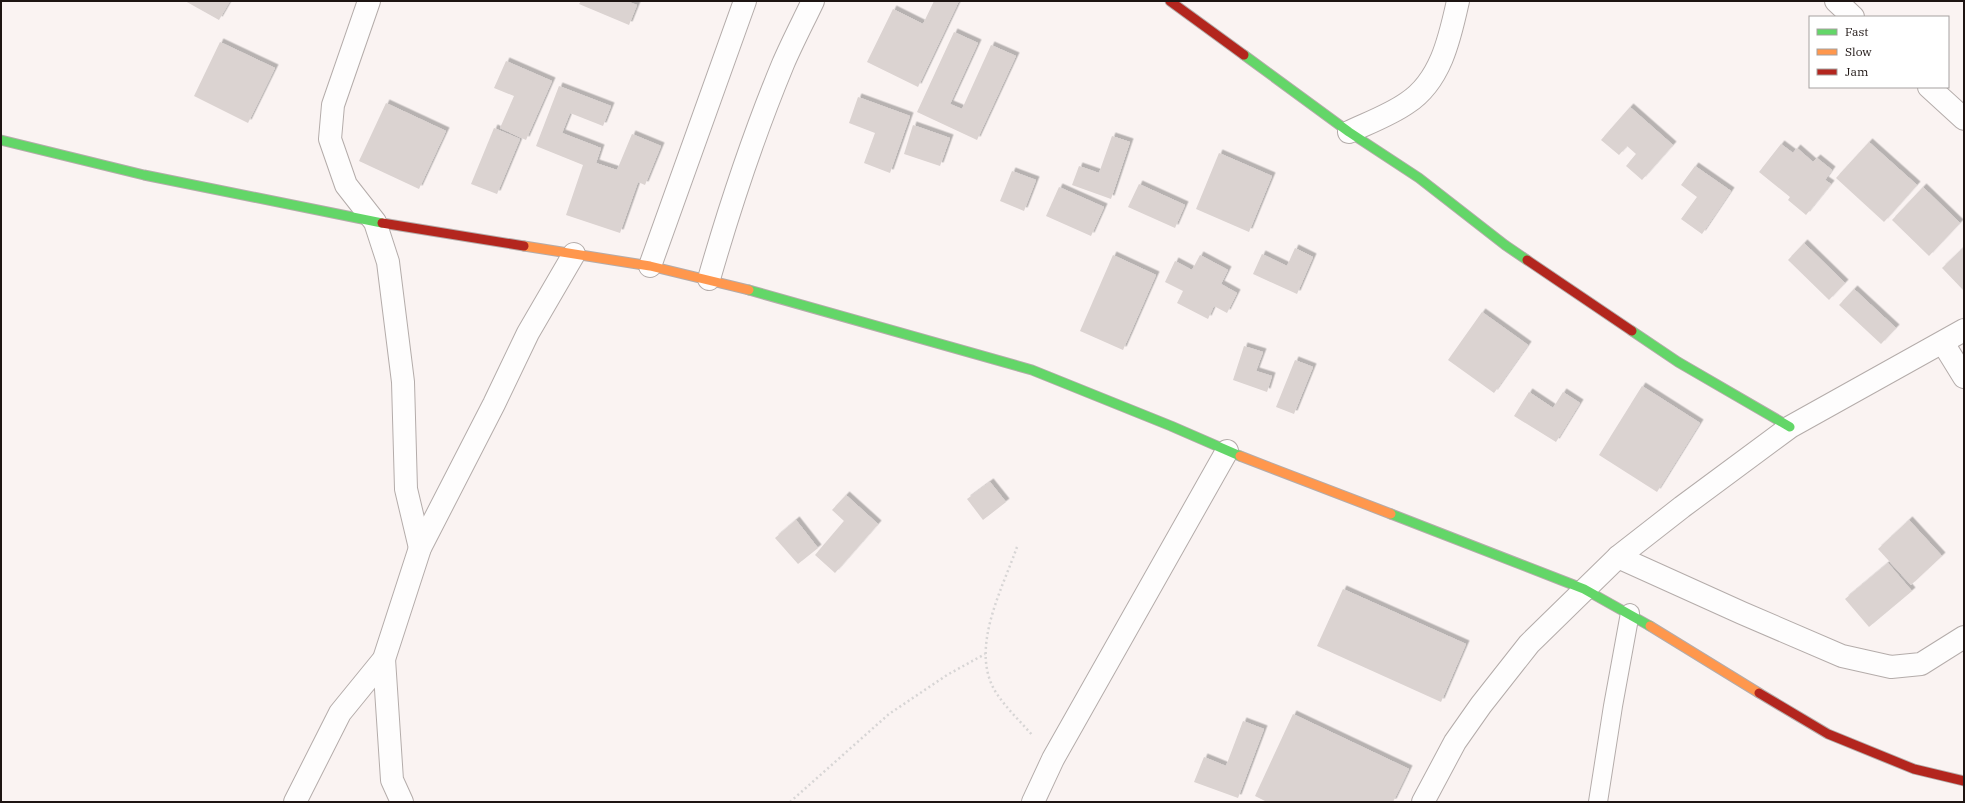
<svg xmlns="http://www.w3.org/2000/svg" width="1965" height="803" font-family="'IBM Plex Serif',serif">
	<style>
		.building { fill: #dbd3d1; filter: url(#shadow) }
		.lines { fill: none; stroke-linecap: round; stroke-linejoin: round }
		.lane-casing { stroke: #b4acaa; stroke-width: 20 }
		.street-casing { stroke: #b4acaa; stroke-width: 24 }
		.fast-casing { stroke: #b4acaa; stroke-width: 11 }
		.slow-casing { stroke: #b4acaa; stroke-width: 11 }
		.jam-casing { stroke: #b4acaa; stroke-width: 11 }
		.path { stroke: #d7d5d5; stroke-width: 2.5; stroke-dasharray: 2 3; stroke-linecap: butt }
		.lane { stroke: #fefdfd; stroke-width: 18 }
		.street { stroke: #fefdfd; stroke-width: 22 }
		.fast { stroke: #63d668; stroke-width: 9 }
		.slow { stroke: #ff974d; stroke-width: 9 }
		.jam { stroke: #b3261e; stroke-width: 9 }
	</style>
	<defs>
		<filter id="shadow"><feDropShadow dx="3.5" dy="-3.5" stdDeviation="0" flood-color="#0004"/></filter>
	</defs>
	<rect width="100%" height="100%" fill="#faf3f2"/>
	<!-- building -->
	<g class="building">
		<path d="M185 1H230L219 20Z"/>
		<path d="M581 1H626L637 5 629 25 579 4Z"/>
		<path d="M934 1H959L918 87 867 62 893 9 923 24Z"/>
		<path d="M954 32 978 43 950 104 962 109 991 45 1016 56 977 140 917 112Z"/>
		<path d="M220 42 275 68 248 123 194 96Z"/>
		<path d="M506 61 552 81 526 140 500 128 514 96 494 88Z"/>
		<path d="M559 86 611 106 603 126 570 113 562 133 601 148 596 163 617 170 632 134 661 146 645 185 638 182 620 233 566 215 583 165 536 146Z"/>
		<path d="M858 97 910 116 890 173 864 163 875 133 849 123Z"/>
		<path d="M386 103 446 131 419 189 359 161Z"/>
		<path d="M1630 107 1673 145 1642 180 1626 166 1636 154 1627 146 1619 155 1601 140Z"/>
		<path d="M913 125 950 138 940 166 904 154Z"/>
		<path d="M494 128 520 139 497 194 471 184Z"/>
		<path d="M1112 136 1130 142 1111 199 1072 185 1079 166 1099 173Z"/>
		<path d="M1869 142 1917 185 1884 222 1836 178Z"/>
		<path d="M1781 144 1793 153 1797 148 1813 162 1817 158 1832 170 1825 180 1831 184 1806 215 1788 200 1790 197 1759 172Z"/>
		<path d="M1219 153 1272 176 1249 232 1196 209Z"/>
		<path d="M1695 166 1731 191 1702 234 1681 219 1697 197 1681 185Z"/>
		<path d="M1012 171 1036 180 1024 211 1000 201Z"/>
		<path d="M1139 184 1185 205 1175 228 1128 207Z"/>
		<path d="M1059 187 1104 207 1091 236 1046 216Z"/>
		<path d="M1923 187 1960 223 1929 256 1892 220Z"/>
		<path d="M1804 243 1845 283 1829 300 1788 260Z"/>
		<path d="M1964 247V291L1942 268Z"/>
		<path d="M1295 248 1313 257 1297 294 1253 274 1262 254 1287 266Z"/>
		<path d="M1113 255 1156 275 1123 350 1080 331Z"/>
		<path d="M1200 255 1228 270 1221 284 1237 293 1227 313 1214 306 1208 319 1177 303 1183 291 1165 282 1175 261 1192 270Z"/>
		<path d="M1854 289 1896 328 1881 344 1839 305Z"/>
		<path d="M1482 312 1528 345 1494 393 1448 360Z"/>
		<path d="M1244 346 1263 352 1256 371 1272 376 1267 392 1233 380Z"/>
		<path d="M1295 360 1313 367 1294 414 1276 407Z"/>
		<path d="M1642 386 1700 423 1657 492 1599 455Z"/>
		<path d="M1529 392 1553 408 1563 392 1580 403 1556 442 1514 416Z"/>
		<path d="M990 482 1006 502 983 520 967 499Z"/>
		<path d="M846 495 878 524 835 573 815 555 844 521 832 510Z"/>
		<path d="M796 520 818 548 798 564 775 538Z"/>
		<path d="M1909 520 1942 556 1911 585 1878 549Z"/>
		<path d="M1888 563 1912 591 1869 627 1845 599Z"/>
		<path d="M1343 589 1466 644 1441 702 1317 646Z"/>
		<path d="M1293 714 1409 769 1393 802H1267L1255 796Z"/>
		<path d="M1243 721 1264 729 1238 798 1194 782 1204 757 1226 766Z"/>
	</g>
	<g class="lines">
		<!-- lane casing -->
		<g class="lane-casing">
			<path id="lane" d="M1598 802 1613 706 1630 613"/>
		</g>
		<!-- street casing -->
		<g class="street-casing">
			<g id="street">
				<path d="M369 1 333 105 330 139 346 185 375 222 388 262 403 382 406 489 420 548"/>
				<path d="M1836 1 1853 17"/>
				<path d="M1929 87 1964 119"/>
				<path d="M1349 132C1368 123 1390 115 1407 103 1441 81 1450 37 1458 1"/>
				<path d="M650 266 745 1"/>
				<path d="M709 279C730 206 754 134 783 64 792 43 803 22 813 1"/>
				<path d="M1943 343 1964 377"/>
				<path d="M1618 557 1742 613 1842 656 1891 667 1921 664 1964 637"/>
				<path d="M384 659 392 780 402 802"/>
				<path d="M295 802 340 713 384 659 420 548 494 404 528 333 574 254"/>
				<path d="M1033 802 1053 759 1227 451"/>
				<path d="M1423 802 1455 742 1481 705 1529 644 1618 557 1682 507 1790 427 1964 330"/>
			</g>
		</g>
		<!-- fast casing -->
		<g class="fast-casing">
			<g id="fast">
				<path d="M1244 55 1349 132 1419 178 1505 245 1527 260"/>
				<path d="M1 140 144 175 382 223"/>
				<path d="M749 290 1032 370 1171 426 1240 456"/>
				<path d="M1632 331 1678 362 1790 427"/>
				<path d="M1391 514 1584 589 1650 626"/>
			</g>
		</g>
		<!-- slow casing -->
		<g class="slow-casing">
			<g id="slow">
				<path d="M524 246 650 266 749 290"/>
				<path d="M1240 456 1391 514"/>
				<path d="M1650 626 1759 693"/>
			</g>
		</g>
		<!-- jam casing -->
		<g class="jam-casing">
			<g id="jam">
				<path d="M1170 1 1244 55"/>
				<path d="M382 223 524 246"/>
				<path d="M1527 260 1632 331"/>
				<path d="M1759 693 1828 734 1914 769 1964 781"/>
			</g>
		</g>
		<!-- path -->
		<g class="path">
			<path d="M1017 547C1002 590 968 651 997 694 1007 709 1021 722 1033 736"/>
			<path d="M790 802 889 714 947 675 985 654"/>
		</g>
		<!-- lane -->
		<use href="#lane" class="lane"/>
		<!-- street -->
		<use href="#street" class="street"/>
		<!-- fast -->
		<use href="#fast" class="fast"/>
		<!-- slow -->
		<use href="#slow" class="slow"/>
		<!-- jam -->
		<use href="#jam" class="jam"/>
	</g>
	<!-- border -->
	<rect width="1965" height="803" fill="none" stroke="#1d1412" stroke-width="4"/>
	<!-- legend -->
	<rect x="1809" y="16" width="140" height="72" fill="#ffffff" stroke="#a5a1a0"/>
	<rect x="1817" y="29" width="20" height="6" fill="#63d668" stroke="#a5a1a0"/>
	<text x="1845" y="36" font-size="12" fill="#1d1412">Fast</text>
	<rect x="1817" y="49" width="20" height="6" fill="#ff974d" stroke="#a5a1a0"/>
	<text x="1845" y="56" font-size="12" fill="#1d1412">Slow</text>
	<rect x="1817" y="69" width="20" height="6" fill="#b3261e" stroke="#a5a1a0"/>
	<text x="1845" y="76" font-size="12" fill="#1d1412">Jam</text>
</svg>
